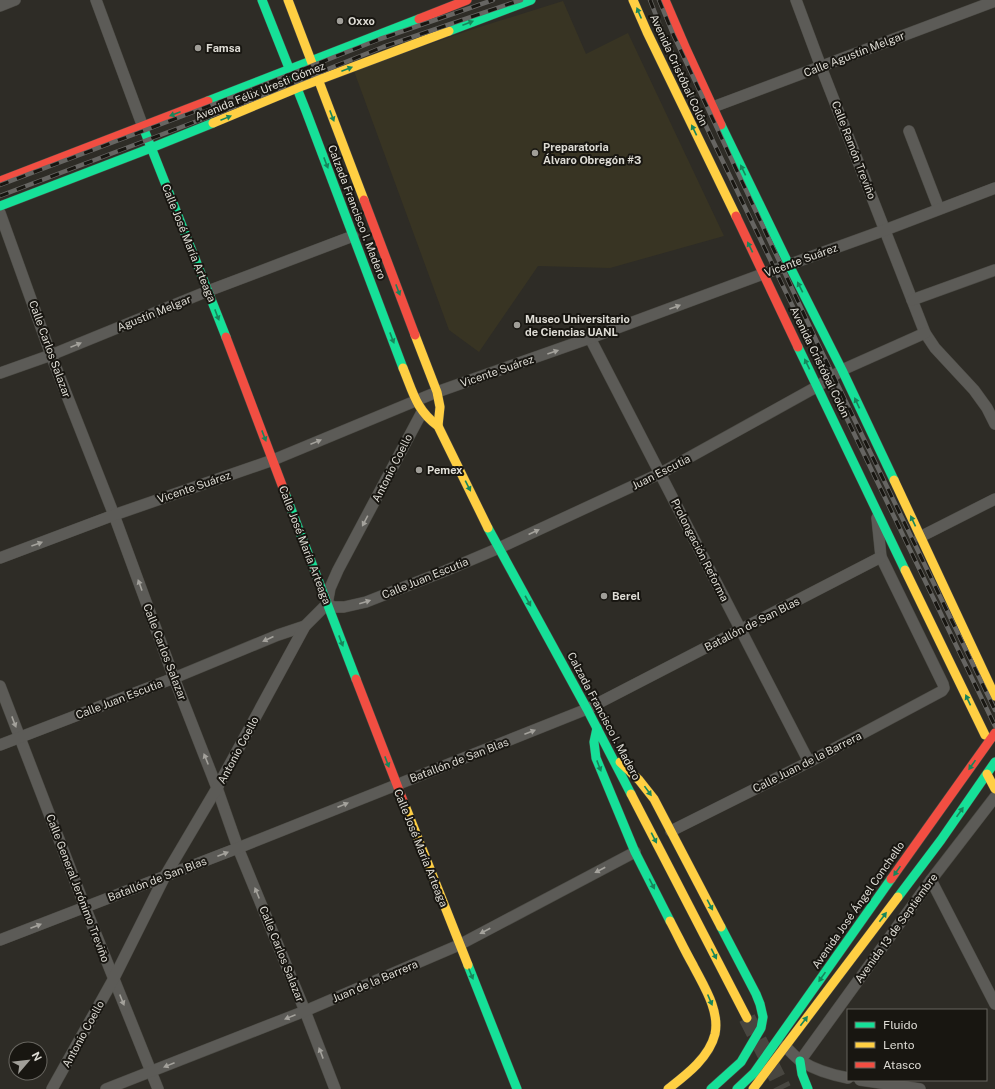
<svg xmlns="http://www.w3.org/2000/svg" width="995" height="1089" font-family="'Public Sans',sans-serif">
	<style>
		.built { fill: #383423 }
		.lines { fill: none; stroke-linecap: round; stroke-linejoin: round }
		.primary-tunnel { stroke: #484640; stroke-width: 17; stroke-dasharray: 17 8; stroke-linecap: butt }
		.street-casing { stroke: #4a4943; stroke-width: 12 }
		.fast-casing { stroke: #4a4943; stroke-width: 10 }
		.slow-casing { stroke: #4a4943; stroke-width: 10 }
		.jam-casing { stroke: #4a4943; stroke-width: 10 }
		.street { stroke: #5c5b57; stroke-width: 11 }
		.fast { stroke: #16e098; stroke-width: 9 }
		.slow { stroke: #ffcf43; stroke-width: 9 }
		.jam { stroke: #f24e42; stroke-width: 9 }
		.rail-casing { stroke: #666562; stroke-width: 4.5 }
		.rail { stroke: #181611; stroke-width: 3; stroke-dasharray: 9; stroke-linecap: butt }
		.oneway { fill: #17855b }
		.oneway2 { fill: #a4a29c }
		.poi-dot { fill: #a09e98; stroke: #181611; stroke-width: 1.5 }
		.labels { text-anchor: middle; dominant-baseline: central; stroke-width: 4; stroke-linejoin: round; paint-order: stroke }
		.poi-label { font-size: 11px; font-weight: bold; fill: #dedcd5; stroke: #181611; text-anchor: start }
		.street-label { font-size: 11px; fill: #dedcd5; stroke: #181611 }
	</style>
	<rect width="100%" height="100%" fill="#2e2c26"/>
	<!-- built -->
	<path class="built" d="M563 1 586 54 628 33 724 236 610 268 538 266 479 352 449 330 354 71 467 31Z"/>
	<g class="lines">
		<!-- primary-tunnel -->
		<path class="primary-tunnel" d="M747 1018 783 1089"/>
		<!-- street casing -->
		<g class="street-casing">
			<g id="street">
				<path d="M96 0 143 127"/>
				<path d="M796 0 821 67 925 333 935 348 974 390 987 408 995 424"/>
				<path d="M0 6 15 0"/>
				<path d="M713 107 995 1"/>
				<path d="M909 131 939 209"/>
				<path d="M0 213 51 355 114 515 174 678 217 788 238 848 305 1011 335 1089"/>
				<path d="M912 300 995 270"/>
				<path d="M590 338 809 762"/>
				<path d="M0 373 51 355 208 291 353 236"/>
				<path d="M920 537 995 499"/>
				<path d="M0 558 114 515 273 460 437 392 590 338 763 274 885 230 995 188"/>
				<path d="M327 604 334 607H344L366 602 445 571 499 548 661 473 818 386 842 370 925 333"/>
				<path d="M0 686 85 907 158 1089"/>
				<path d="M0 745 174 678 278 635 305 626"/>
				<path d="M671 831 809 762 942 691 944 688 943 684 881 557 877 518"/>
				<path d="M931 880 995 1004"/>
				<path d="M0 940 238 848 587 709 881 557"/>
				<path d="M785 1046C790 1051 795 1057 801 1061 815 1070 832 1075 848 1078"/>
				<path d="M800 1061 931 880 995 797"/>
				<path d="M860 1080 920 1089"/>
				<path d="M52 1089 113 980 165 876 217 788 305 626 327 604 330 588 338 570 422 412"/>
				<path d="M106 1089 305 1011 459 945 635 852"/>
			</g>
		</g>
		<!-- fast casing -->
		<g class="fast-casing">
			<g id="fast">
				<path d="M262 0 306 111 403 368"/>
				<path d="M449 31 531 0"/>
				<path d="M208 101 419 19"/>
				<path d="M721 125 789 265 842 370 894 480"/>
				<path d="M143 127 226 337"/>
				<path d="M0 206 151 148 213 123"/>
				<path d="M798 347 905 570"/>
				<path d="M285 493 356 679"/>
				<path d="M488 528 587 709 631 794"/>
				<path d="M597 728 594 742 596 758 635 852 670 921"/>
				<path d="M898 897 941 840 995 762"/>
				<path d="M468 965 517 1089"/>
				<path d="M800 1061 802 1074 808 1089"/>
				<path d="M711 1089 741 1062 761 1028 763 1017 760 1004 756 994 721 927"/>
				<path d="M737 1089 754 1073 891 879"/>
			</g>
		</g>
		<!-- slow casing -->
		<g class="slow-casing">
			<g id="slow">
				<path d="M288 0 364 200"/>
				<path d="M633 0 647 32 736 216"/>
				<path d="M213 123 297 88 449 31"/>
				<path d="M415 335 437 392 440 407 438 426"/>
				<path d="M403 368C413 392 416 410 438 426L488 528"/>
				<path d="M894 480 995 696"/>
				<path d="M905 570 985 735"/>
				<path d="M620 762 639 780 654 799 721 927"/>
				<path d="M987 774 995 789"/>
				<path d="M631 794 747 1018"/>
				<path d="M404 803 468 965"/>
				<path d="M668 1089C686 1075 709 1058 715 1034 720 1010 703 985 693 965 685 951 678 936 670 921"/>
				<path d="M753 1089 898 897"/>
			</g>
		</g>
		<!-- jam casing -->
		<g class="jam-casing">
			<g id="jam">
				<path d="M665 0 686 49 721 125"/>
				<path d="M419 19 467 0"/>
				<path d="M0 181 208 101"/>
				<path d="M364 200 415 335"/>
				<path d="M736 216 798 347"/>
				<path d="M226 337 285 493"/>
				<path d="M356 679 404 803"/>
				<path d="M891 879 995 733"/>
			</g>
		</g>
		<!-- street -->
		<use href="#street" class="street"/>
		<!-- fast -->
		<use href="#fast" class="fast"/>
		<!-- slow -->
		<use href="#slow" class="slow"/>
		<!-- jam -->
		<use href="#jam" class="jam"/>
		<!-- rail casing -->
		<g class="rail-casing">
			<g id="rail">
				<path d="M650 0 664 36 713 141 995 726"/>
				<path d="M659 0 673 34 817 342 995 710"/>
				<path d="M0 185 217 103 380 39 493 0"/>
				<path d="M0 196 221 112 383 47 521 0"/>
			</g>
		</g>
		<!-- rail -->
		<use href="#rail" class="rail"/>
	</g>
	<!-- one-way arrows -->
	<defs><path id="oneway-solid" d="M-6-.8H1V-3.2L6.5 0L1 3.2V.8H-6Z"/></defs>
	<g class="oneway">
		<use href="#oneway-solid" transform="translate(639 13) rotate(-113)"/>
		<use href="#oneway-solid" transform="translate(468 23) rotate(-21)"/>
		<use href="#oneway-solid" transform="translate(347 69) rotate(-21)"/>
		<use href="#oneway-solid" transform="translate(175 114) rotate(159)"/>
		<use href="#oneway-solid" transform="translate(332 116) rotate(69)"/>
		<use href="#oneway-solid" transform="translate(226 118) rotate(-22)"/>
		<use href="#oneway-solid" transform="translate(694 130) rotate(-116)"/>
		<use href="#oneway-solid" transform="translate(326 163) rotate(69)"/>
		<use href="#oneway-solid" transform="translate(743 170) rotate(-116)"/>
		<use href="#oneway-solid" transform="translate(750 247) rotate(-116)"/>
		<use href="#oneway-solid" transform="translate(800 287) rotate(-117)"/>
		<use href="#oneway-solid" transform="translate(398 290) rotate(69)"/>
		<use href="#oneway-solid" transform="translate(217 315) rotate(69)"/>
		<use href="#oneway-solid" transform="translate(392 338) rotate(69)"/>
		<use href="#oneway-solid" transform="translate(807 364) rotate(-116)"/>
		<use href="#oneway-solid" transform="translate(857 403) rotate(-115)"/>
		<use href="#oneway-solid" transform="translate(264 436) rotate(69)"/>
		<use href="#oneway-solid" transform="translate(468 486) rotate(63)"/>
		<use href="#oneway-solid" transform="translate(913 521) rotate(-115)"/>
		<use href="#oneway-solid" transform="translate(528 601) rotate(61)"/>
		<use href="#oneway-solid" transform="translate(341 641) rotate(69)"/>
		<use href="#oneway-solid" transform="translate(968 700) rotate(-115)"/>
		<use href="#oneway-solid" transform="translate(387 762) rotate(69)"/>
		<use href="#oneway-solid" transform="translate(972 765) rotate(125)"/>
		<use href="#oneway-solid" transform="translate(599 766) rotate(69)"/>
		<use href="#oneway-solid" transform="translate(648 791) rotate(54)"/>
		<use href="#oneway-solid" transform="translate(960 812) rotate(-55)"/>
		<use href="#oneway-solid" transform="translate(654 838) rotate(63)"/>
		<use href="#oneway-solid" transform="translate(897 871) rotate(125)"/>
		<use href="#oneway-solid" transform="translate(652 884) rotate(63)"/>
		<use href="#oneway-solid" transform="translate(710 905) rotate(62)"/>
		<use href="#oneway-solid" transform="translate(883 917) rotate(-53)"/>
		<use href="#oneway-solid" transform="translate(714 954) rotate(63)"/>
		<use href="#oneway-solid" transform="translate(471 974) rotate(68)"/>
		<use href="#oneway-solid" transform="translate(822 977) rotate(125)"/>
		<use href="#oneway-solid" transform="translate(710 1000) rotate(67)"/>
		<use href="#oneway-solid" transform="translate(804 1021) rotate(-53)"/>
	</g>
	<g class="oneway2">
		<use href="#oneway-solid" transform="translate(675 307) rotate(-20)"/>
		<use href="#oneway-solid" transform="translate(76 345) rotate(-22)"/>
		<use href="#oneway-solid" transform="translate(553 352) rotate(-19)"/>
		<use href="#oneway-solid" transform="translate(316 442) rotate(-22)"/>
		<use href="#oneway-solid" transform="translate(365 521) rotate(118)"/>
		<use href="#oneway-solid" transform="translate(534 532) rotate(-25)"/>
		<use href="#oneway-solid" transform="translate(37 544) rotate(-20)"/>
		<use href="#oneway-solid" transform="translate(140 585) rotate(-110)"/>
		<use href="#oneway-solid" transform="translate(365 602) rotate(-17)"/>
		<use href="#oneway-solid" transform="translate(268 639) rotate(156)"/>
		<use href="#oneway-solid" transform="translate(14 722) rotate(69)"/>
		<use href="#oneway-solid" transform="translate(530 732) rotate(-21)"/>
		<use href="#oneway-solid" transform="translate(206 759) rotate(-112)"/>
		<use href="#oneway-solid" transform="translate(343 805) rotate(-22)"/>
		<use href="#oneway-solid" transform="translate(223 854) rotate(-21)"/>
		<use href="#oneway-solid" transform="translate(600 870) rotate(152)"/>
		<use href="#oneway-solid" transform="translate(257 893) rotate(-112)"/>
		<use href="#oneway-solid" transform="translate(36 926) rotate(-21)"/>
		<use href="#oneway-solid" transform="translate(485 931) rotate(152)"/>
		<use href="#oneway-solid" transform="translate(122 1000) rotate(68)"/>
		<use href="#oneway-solid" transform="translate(290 1017) rotate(158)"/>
		<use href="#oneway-solid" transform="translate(321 1053) rotate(-111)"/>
		<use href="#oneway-solid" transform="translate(169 1065) rotate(158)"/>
	</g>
	<!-- markers -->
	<g class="poi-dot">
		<circle cx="340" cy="21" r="4"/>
		<circle cx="198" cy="48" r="4"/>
		<circle cx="535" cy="153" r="4"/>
		<circle cx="517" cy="325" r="4"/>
		<circle cx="419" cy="470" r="4"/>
		<circle cx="604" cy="596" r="4"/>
	</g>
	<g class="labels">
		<!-- poi labels -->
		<g class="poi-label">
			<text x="348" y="21">Oxxo</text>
			<text x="206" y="48">Famsa</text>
			<text x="543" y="147">Preparatoria<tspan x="543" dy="13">Álvaro Obregón #3</tspan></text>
			<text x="525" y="319">Museo Universitario<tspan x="525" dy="13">de Ciencias UANL</tspan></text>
			<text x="427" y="470">Pemex</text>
			<text x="612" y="596">Berel</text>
		</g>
		<!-- street labels -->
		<g class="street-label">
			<text transform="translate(854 54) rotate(-21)">Calle Agustín Melgar</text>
			<text transform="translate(679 70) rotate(65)">Avenida Cristóbal Colón</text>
			<text transform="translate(260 91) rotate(-22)">Avenida Félix Uresti Gómez</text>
			<text transform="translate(854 150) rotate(69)">Calle Ramón Treviño</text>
			<text transform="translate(357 212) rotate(69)">Calzada Francisco I. Madero</text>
			<text transform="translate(189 243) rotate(68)">Calle José María Arteaga</text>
			<text transform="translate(801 260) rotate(-20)">Vicente Suárez</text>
			<text transform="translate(154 313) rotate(-22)">Agustín Melgar</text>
			<text transform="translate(50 349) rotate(70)">Calle Carlos Salazar</text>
			<text transform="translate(820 362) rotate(64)">Avenida Cristóbal Colón</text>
			<text transform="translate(497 371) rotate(-19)">Vicente Suárez</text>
			<text transform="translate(392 468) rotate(-63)">Antonio Coello</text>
			<text transform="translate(661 472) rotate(-27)">Juan Escutia</text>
			<text transform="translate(194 487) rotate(-19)">Vicente Suárez</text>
			<text transform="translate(305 545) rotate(69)">Calle José María Arteaga</text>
			<text transform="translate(700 550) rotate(63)">Prolongación Reforma</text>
			<text transform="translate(425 578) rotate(-22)">Calle Juan Escutia</text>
			<text transform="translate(752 624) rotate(-27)">Batallón de San Blas</text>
			<text transform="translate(165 652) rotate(69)">Calle Carlos Salazar</text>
			<text transform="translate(119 699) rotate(-21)">Calle Juan Escutia</text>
			<text transform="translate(604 716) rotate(62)">Calzada Francisco I. Madero</text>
			<text transform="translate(238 750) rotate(-62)">Antonio Coello</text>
			<text transform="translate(459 760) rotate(-21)">Batallón de San Blas</text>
			<text transform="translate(807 762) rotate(-27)">Calle Juan de la Barrera</text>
			<text transform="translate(421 848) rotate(68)">Calle José María Arteaga</text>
			<text transform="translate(157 879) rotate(-21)">Batallón de San Blas</text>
			<text transform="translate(78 888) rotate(69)">Calle General Jerónimo Treviño</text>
			<text transform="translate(858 905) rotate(-55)">Avenida José Ángel Conchello</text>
			<text transform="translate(896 928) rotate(-54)">Avenida 13 de Septiembre</text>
			<text transform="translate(282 954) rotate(68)">Calle Carlos Salazar</text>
			<text transform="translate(375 981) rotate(-23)">Juan de la Barrera</text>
			<text transform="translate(83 1034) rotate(-61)">Antonio Coello</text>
		</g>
	</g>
	<!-- legend -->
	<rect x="847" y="1009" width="140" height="72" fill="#181611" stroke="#67655f"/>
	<rect x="855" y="1022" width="20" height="6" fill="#16e098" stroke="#67655f"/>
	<text x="883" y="1029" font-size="12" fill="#dedcd5">Fluido</text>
	<rect x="855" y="1042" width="20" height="6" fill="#ffcf43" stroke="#67655f"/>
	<text x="883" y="1049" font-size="12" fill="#dedcd5">Lento</text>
	<rect x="855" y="1062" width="20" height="6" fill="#f24e42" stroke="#67655f"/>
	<text x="883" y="1069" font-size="12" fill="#dedcd5">Atasco</text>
	<!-- north arrow -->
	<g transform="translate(28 1061) rotate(62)"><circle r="19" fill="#181611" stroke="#67655f"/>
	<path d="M0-3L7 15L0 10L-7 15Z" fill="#a09e98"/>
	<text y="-6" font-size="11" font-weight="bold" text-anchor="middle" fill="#dedcd5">N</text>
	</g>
</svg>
